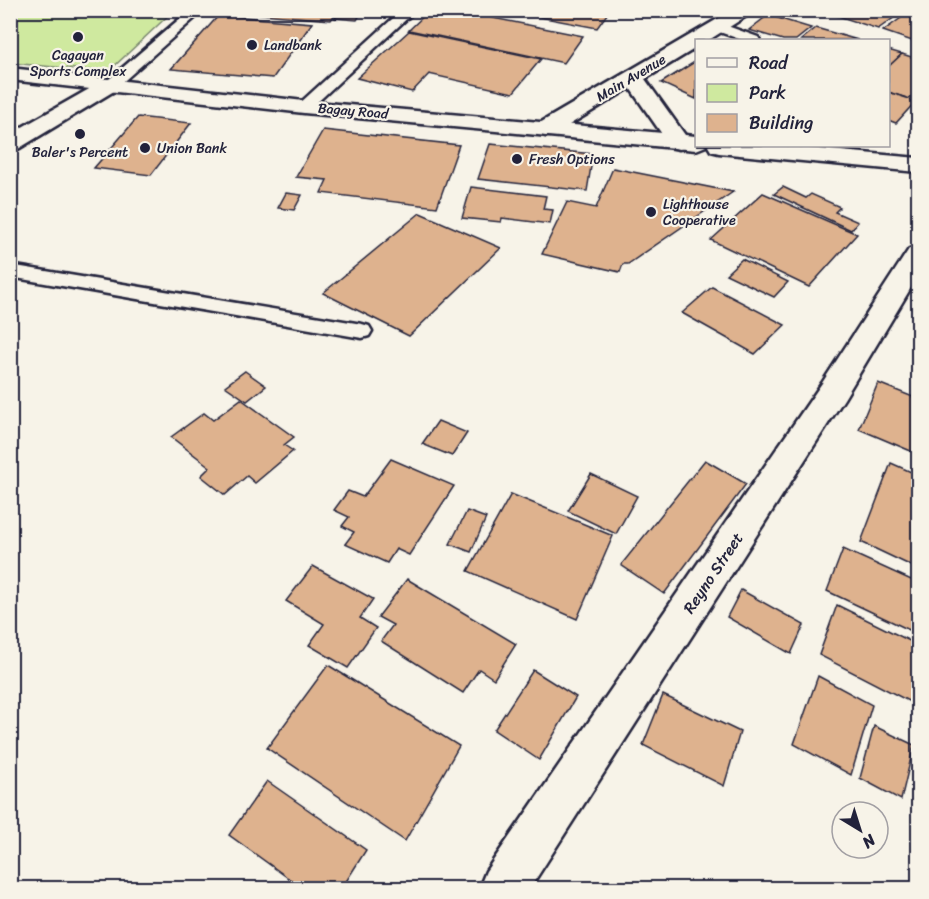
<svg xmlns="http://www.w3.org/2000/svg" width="929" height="899" font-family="Sriracha,sans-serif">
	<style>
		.green { fill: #cfe99f; stroke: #78866d; stroke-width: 1.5 }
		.building { fill: #deb28e; stroke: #22223b; stroke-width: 1.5 }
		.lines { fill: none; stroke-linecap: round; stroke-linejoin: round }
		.lane-casing { stroke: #22223b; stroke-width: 5 }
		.street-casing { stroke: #22223b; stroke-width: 5 }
		.secondary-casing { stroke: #22223b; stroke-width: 5 }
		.lane { fill: #f7f3e8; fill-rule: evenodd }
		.street { fill: #f7f3e8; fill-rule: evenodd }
		.secondary { fill: #f7f3e8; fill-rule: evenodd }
		.poi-dot { fill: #22223b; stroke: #f7f3e8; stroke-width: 2 }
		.labels { text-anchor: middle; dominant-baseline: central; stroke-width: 4.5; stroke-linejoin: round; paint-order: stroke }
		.far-poi-label { font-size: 14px; fill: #22223b; stroke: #f7f3e8; text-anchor: start }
		.far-street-label { font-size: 14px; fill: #22223b; stroke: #f7f3e8 }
		.street-label { font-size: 16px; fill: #22223b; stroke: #f7f3e8 }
	</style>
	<rect width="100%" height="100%" fill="#f7f3e8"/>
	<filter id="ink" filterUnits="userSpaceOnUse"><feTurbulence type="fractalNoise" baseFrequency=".0167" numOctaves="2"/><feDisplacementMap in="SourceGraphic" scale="12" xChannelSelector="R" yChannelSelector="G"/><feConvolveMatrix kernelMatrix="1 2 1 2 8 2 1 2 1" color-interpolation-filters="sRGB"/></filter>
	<g filter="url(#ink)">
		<!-- green -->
		<path class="green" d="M10 11 11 10 173 11 108 72 11 63Z"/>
		<!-- building -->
		<g class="building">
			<path d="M217 10H338L331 20Z"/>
			<path d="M340 10H363L357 20 335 18Z"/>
			<path d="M430 10H482L478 15 583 36 564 63 409 30Z"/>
			<path d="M533 10H610L597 28 529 15Z"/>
			<path d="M841 10H898L902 12 878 29 835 15Z"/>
			<path d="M908 13 918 16V43L883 31Z"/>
			<path d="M219 15 312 23 273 78 171 69Z"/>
			<path d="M768 15 811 28 796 40H783L749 30Z"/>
			<path d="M816 28 858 40H801Z"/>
			<path d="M409 31 541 59 513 93 429 74 412 92 357 78Z"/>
			<path d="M888 50 902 54 888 67Z"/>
			<path d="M902 54 918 59V98L916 101 888 92V67Z"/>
			<path d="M696 61V99L661 83Z"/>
			<path d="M888 92 916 101 896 123 888 120Z"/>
			<path d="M138 117 191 123 151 175 94 168Z"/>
			<path d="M323 130 459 145 437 207 321 193 327 180 296 177Z"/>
			<path d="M490 144 593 154 587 191 478 179Z"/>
			<path d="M613 168 733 192 628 264H623L620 272 542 254 567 202 596 208Z"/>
			<path d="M471 187 546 196 543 209 553 210 550 224 502 218 501 222 462 218Z"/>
			<path d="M783 187 806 198 811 194 840 207 835 212 858 222 851 230 774 194Z"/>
			<path d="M286 193 302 195 294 210 278 208Z"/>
			<path d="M763 193 857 234 809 287 711 240Z"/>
			<path d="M420 213 501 248 409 336 323 293Z"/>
			<path d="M742 259 788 282 774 297 726 274Z"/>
			<path d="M712 287 785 325 755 354 682 313Z"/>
			<path d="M245 371 266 386 247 401 225 386Z"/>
			<path d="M878 383 918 399V454L859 429Z"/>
			<path d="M241 399 294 437 284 445 293 451 255 483 247 476 225 495 201 476 210 467 171 437 204 413 213 420Z"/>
			<path d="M438 421 467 433 452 456 422 444Z"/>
			<path d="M391 459 454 486 409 555 396 549 387 563 345 544 354 532 342 526 349 517 334 510 348 491 363 497Z"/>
			<path d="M705 460 746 484 664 594 621 565Z"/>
			<path d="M891 463 918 475V569L861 542Z"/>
			<path d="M591 474 637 496 616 534 568 511Z"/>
			<path d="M511 494 613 536 577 619 468 571Z"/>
			<path d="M467 511 486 518 471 552 450 544Z"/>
			<path d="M843 549 918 583V634L827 591Z"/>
			<path d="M313 566 373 599 360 618 376 628 348 668 309 645 324 624 286 601Z"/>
			<path d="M407 579 516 644 494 679 479 669 463 693 381 641 393 625 378 617Z"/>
			<path d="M741 590 804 625 791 654 727 617Z"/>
			<path d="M837 605 918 645V706L819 655Z"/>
			<path d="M328 665 459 746 405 841 267 748Z"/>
			<path d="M533 670 576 697 539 760 494 730Z"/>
			<path d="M818 676 872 705 851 775 794 744Z"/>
			<path d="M663 695 740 732 724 786 643 745Z"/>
			<path d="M874 726 914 745 901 800 860 778Z"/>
			<path d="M267 781 366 850 342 888H302L229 835Z"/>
		</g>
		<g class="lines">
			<!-- lane casing -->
			<g class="lane-casing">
				<g id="lane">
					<path d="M190 10H204L117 87H107L105 84 107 81Z"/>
					<path d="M402 10H416L309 110H299L297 107 299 104Z"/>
					<path d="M719 23 758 37 760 40H742L714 30 713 27Z"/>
					<path d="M10 265 362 324 369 326 372 331 369 336 362 338 10 277Z"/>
				</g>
			</g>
			<!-- street casing -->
			<g class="street-casing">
				<g id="street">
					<path d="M733 10H756L709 40H696V48L645 79 690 142 687 147 679 149 671 147 630 88 554 134 546 136 538 134 535 129 538 124Z"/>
					<path d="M112 78 119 80 122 84 119 88 18 149 10 151V134L105 80Z"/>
					<path d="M918 246V276L844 399 530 888H479L486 871 822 383 909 249Z"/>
				</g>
			</g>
			<!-- secondary casing -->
			<g class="secondary-casing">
				<g id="secondary">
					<path d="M10 68 304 101 696 136V146H706L696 150 304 113 10 80Z"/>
					<path d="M708 146H786L918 158V172L719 153 711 151Z"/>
				</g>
			</g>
			<!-- lane -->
			<use href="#lane" class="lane"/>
			<!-- street -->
			<use href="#street" class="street"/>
			<!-- secondary -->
			<use href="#secondary" class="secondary"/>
		</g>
	</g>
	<!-- markers -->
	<g class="poi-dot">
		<circle cx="78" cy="37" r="6"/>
		<circle cx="252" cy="45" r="6"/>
		<circle cx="80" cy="134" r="6"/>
		<circle cx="145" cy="148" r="6"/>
		<circle cx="517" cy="159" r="6"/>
		<circle cx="651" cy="212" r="6"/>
	</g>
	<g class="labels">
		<!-- far-poi labels -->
		<g class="far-poi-label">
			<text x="264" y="45">Landbank</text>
			<text x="78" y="55" text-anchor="middle">Cagayan<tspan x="78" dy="16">Sports Complex</tspan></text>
			<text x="157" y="148">Union Bank</text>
			<text x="80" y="152" text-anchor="middle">Baler's Percent</text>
			<text x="529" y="159">Fresh Options</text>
			<text x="663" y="204">Lighthouse<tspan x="663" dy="16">Cooperative</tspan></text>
		</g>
		<!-- far-street labels -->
		<g class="far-street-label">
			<text transform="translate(631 78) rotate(-31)">Main Avenue</text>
			<text transform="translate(353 111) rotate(5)">Bagay Road</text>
		</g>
		<!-- street labels -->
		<g class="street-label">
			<text transform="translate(713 573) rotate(-56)">Reyno Street</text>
		</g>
	</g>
	<!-- margin -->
	<rect width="929" height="899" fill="none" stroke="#f7f3e8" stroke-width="36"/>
	<rect x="18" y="18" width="893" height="863" fill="none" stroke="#22223b" stroke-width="2" filter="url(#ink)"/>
	<!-- legend -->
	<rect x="695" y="39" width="195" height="108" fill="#f7f3e8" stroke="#a29fa3" stroke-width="1.5"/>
	<rect x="707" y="58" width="30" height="9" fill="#f7f3e8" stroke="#a29fa3" stroke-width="1.5"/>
	<text x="749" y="69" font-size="18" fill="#22223b">Road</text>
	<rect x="707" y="84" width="30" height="18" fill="#cfe99f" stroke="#a29fa3" stroke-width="1.5"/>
	<text x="749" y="99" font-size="18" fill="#22223b">Park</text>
	<rect x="707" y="114" width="30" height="18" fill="#deb28e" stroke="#a29fa3" stroke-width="1.5"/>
	<text x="749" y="129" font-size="18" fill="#22223b">Building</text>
	<!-- north arrow -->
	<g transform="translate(860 830) rotate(142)"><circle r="28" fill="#f7f3e8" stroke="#a29fa3" stroke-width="1.5"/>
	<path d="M0-4.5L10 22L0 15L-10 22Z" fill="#22223b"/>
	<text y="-9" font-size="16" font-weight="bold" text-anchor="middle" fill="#22223b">N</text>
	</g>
</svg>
